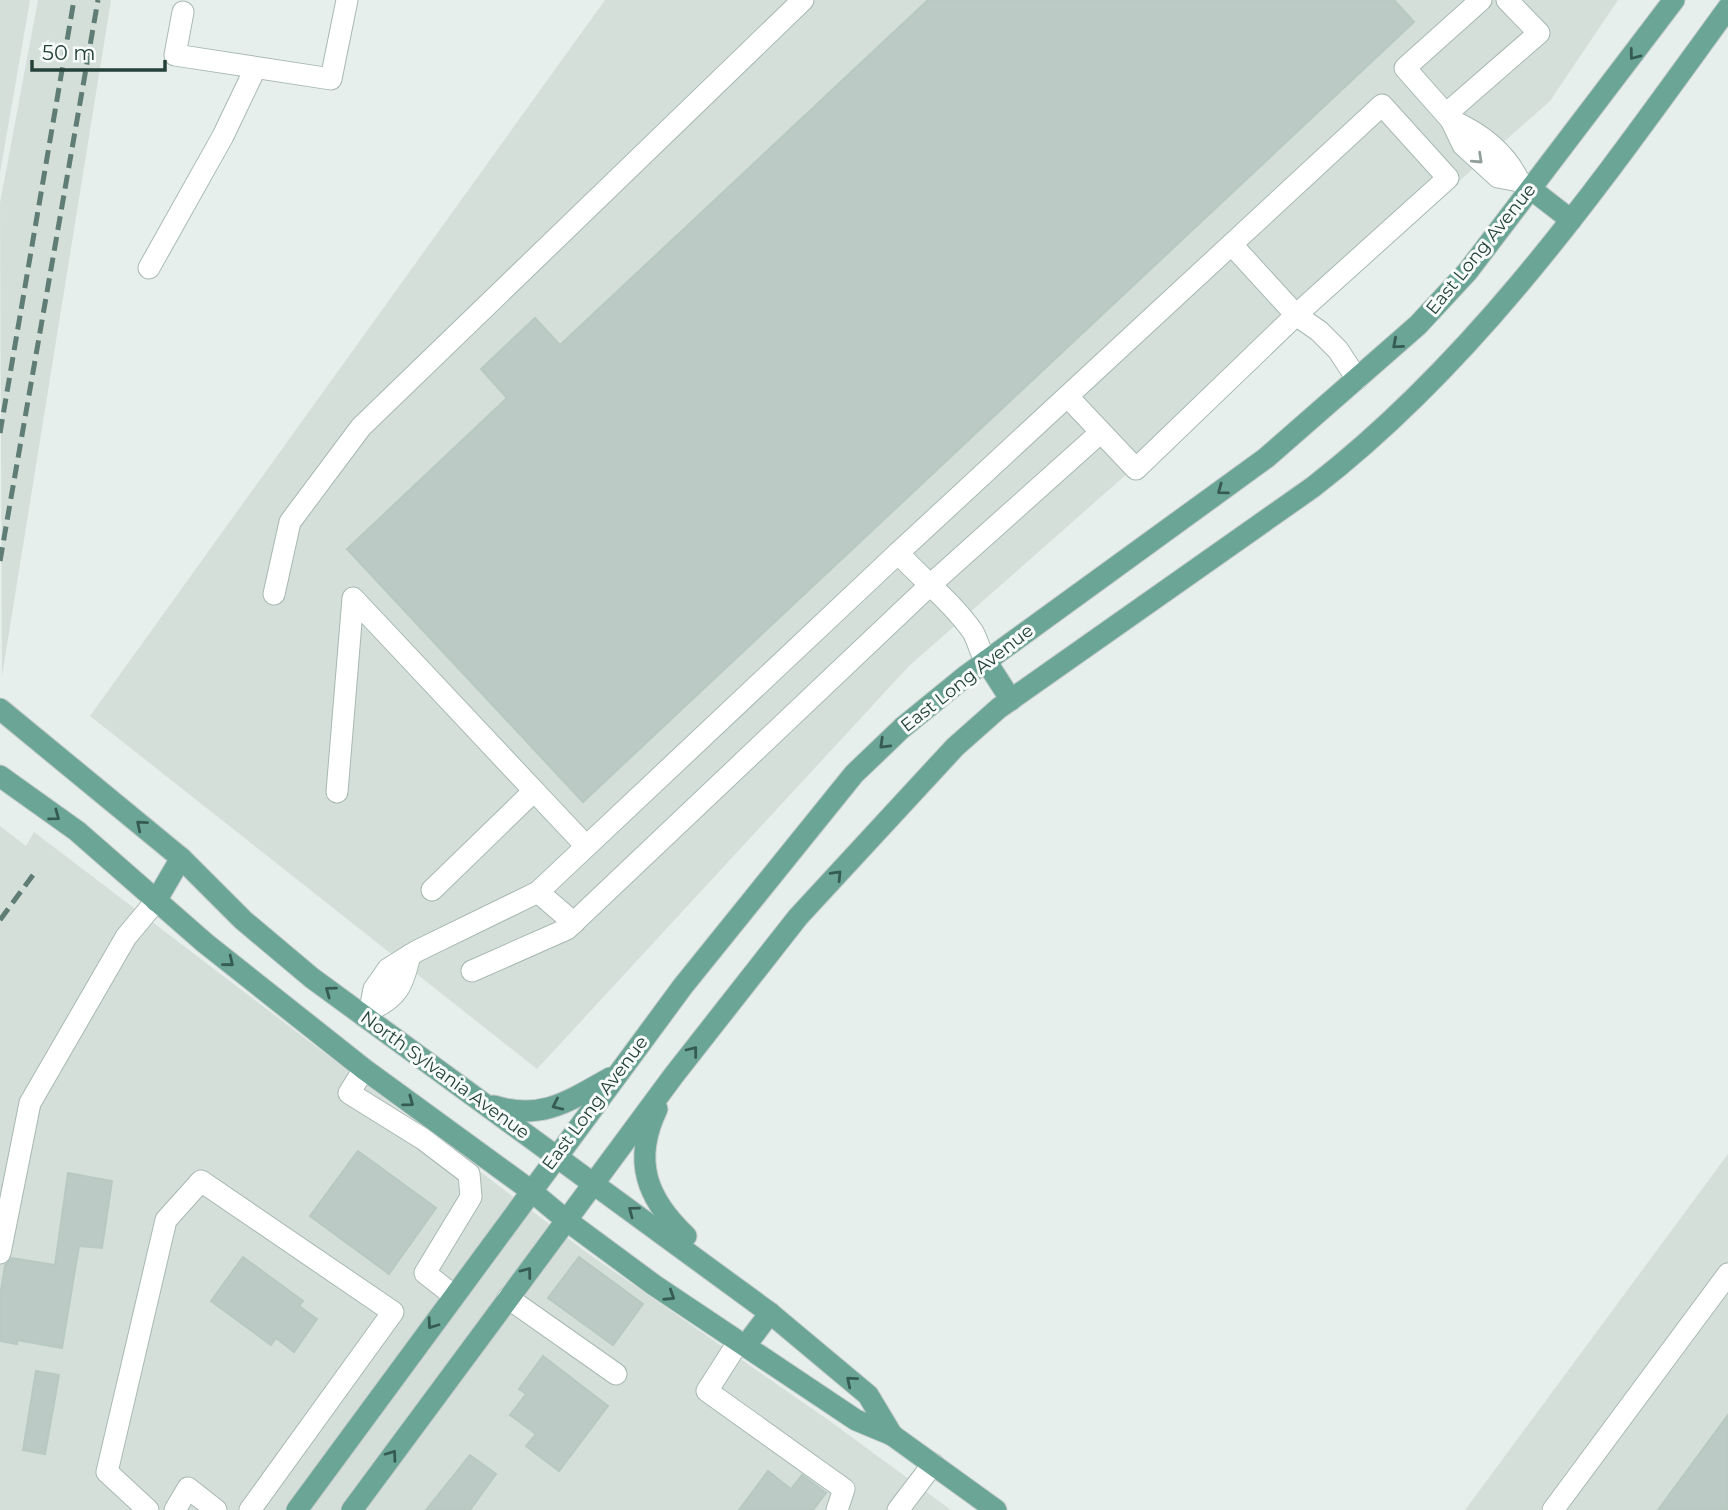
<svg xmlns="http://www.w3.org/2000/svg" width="1728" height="1510" font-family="Montserrat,sans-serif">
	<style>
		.built { fill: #d4dfda }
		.building { fill: #bbcac4; stroke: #b8c9c2; stroke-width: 2 }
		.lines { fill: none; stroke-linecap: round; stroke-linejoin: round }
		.minor-casing { stroke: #a8b8b2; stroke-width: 23 }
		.major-casing { stroke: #c2cac8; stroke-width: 23 }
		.minor { stroke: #fff; stroke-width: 21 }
		.major { stroke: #6aa596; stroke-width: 21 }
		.rail { stroke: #5f7d75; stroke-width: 5; stroke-dasharray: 14 7; stroke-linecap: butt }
		.oneway { stroke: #365b51 }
		.oneway2 { stroke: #92a09c }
		.labels { text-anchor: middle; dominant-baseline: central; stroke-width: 6; stroke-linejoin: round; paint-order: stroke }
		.street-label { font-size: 18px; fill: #24423a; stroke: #f7fbf9 }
	</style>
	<rect width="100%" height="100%" fill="#e6efeb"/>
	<!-- built -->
	<g class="built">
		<path d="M0 0H30L0 173Z"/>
		<path d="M38 0H111L2 676 0 203Z"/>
		<path d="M605 0H1618L1550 101 909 666 537 1069 90 716Z"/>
		<path d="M0 826 26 846 34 832 586 1252 827 1419 951 1510H0Z"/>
		<path d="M1728 1154V1510H1465Z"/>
	</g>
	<!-- building -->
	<g class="building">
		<path d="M928 0H1394L1414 22 583 802 347 549 507 398 481 369 535 318 560 345Z"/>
		<path d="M358 1151 436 1208 389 1274 310 1216Z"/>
		<path d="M68 1173 112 1181 102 1248 79 1246 62 1348 17 1340V1344L0 1341V1297L5 1265 12 1258 55 1265Z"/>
		<path d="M243 1257 303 1301 299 1306 317 1319 294 1352 276 1338 271 1345 211 1301Z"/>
		<path d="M579 1257 643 1304 613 1345 548 1298Z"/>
		<path d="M543 1356 608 1406 559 1471 526 1446 536 1434 510 1415 526 1394 519 1389Z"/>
		<path d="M36 1371 59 1375 45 1454 23 1450Z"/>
		<path d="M1728 1415V1510H1658Z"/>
		<path d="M470 1455 496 1474 470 1510H426Z"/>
		<path d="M768 1471 791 1489 802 1475 826 1493 813 1510H739Z"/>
	</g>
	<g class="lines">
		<!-- minor casing -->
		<g class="minor-casing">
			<g id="minor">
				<path d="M1481 0 1405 68 1451 120 1463 145 1498 177 1519 181 1531 189"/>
				<path d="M183 12 175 55 331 79 347 0"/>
				<path d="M1446 114 1539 33 1507 0"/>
				<path d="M1451 120C1480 133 1505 151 1519 181"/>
				<path d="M1233 246 1296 315 1319 331 1338 350 1357 379"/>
				<path d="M149 268 223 136 255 69"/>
				<path d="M274 594 290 522 361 427 803 0"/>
				<path d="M986 661C980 652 978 641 973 632 952 602 923 580 898 553L1382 105 1448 178 1296 315 1136 469 1068 397"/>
				<path d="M337 792 353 598 586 846"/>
				<path d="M432 890 534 791"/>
				<path d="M538 892 574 923"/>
				<path d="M472 971 567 929 929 586 1101 432"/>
				<path d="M370 1010C398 998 403 985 410 955"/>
				<path d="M365 1017 370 1010 374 989 388 969 417 951 538 892 898 553"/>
				<path d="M364 1069 349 1093 423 1139 469 1174 471 1197 425 1273 453 1295"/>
				<path d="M0 1253 30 1103 126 937 156 901"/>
				<path d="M508 1298 616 1374"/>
				<path d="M739 1341 707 1391 844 1489 837 1510"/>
				<path d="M148 1510 107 1472 166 1220 201 1181 393 1312 250 1510"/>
				<path d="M175 1510 188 1488 216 1510"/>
				<path d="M898 1510 933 1464"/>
				<path d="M1553 1510 1728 1274"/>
			</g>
		</g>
		<!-- major casing -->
		<g class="major-casing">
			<g id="major">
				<path d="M1531 189 1571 220"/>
				<path d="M986 661 1011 700"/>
				<path d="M0 709 181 858 243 920 312 978 770 1313 868 1395 892 1435"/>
				<path d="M0 776 77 831 205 943 364 1069 530 1190 566 1220 654 1285 856 1420 892 1435 996 1510"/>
				<path d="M156 901 181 858"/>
				<path d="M494 1106C541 1121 569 1101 610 1078"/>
				<path d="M657 1109C632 1161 647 1199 686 1236"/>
				<path d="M746 1345 770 1313"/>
				<path d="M297 1510 683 986 854 774 902 728 967 675 1266 458 1418 325 1468 271 1674 0"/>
				<path d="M352 1510 674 1075 798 917 955 747 999 708 1313 487C1481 357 1604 178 1728 8"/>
			</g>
		</g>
		<!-- minor -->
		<use href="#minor" class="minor"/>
		<!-- major -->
		<use href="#major" class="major"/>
		<!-- rail -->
		<g class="rail">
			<path d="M0 433 74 0"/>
			<path d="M0 561 98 0"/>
			<path d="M0 920 33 875"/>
		</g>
	</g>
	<!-- one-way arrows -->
	<defs><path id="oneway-chevron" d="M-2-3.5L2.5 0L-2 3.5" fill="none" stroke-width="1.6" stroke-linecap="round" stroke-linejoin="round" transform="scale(1.75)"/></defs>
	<g class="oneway">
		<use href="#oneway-chevron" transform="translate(1634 55) rotate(127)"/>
		<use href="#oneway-chevron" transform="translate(1397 344) rotate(139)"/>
		<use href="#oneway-chevron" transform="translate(1222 490) rotate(144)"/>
		<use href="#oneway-chevron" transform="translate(884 744) rotate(136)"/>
		<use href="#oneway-chevron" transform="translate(55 816) rotate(36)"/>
		<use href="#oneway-chevron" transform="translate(141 825) rotate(-140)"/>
		<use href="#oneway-chevron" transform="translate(837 875) rotate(-47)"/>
		<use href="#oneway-chevron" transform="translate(229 962) rotate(39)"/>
		<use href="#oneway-chevron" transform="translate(330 991) rotate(-144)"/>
		<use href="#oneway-chevron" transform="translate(693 1051) rotate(-52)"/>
		<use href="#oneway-chevron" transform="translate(409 1102) rotate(36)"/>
		<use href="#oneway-chevron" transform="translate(557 1105) rotate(155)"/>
		<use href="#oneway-chevron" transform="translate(633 1211) rotate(-143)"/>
		<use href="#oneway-chevron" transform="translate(527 1272) rotate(-53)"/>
		<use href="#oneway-chevron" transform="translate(670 1296) rotate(33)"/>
		<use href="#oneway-chevron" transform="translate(432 1324) rotate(126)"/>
		<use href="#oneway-chevron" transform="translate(851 1381) rotate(-140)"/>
		<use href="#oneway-chevron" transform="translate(392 1455) rotate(-54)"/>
	</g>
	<use class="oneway2" href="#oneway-chevron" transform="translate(1478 159) rotate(43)"/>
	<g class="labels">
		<!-- street labels -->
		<g class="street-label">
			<text transform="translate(1481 249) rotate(-51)">East Long Avenue</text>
			<text transform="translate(967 678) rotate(-38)">East Long Avenue</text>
			<text transform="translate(445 1075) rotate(36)">North Sylvania Avenue</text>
			<text transform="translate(595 1103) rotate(-53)">East Long Avenue</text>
		</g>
	</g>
	<!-- scale -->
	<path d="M32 60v10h133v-10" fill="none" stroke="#24423a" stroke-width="3.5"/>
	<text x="42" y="60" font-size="21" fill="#24423a" stroke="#f7fbf9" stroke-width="5" paint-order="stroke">50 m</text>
</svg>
